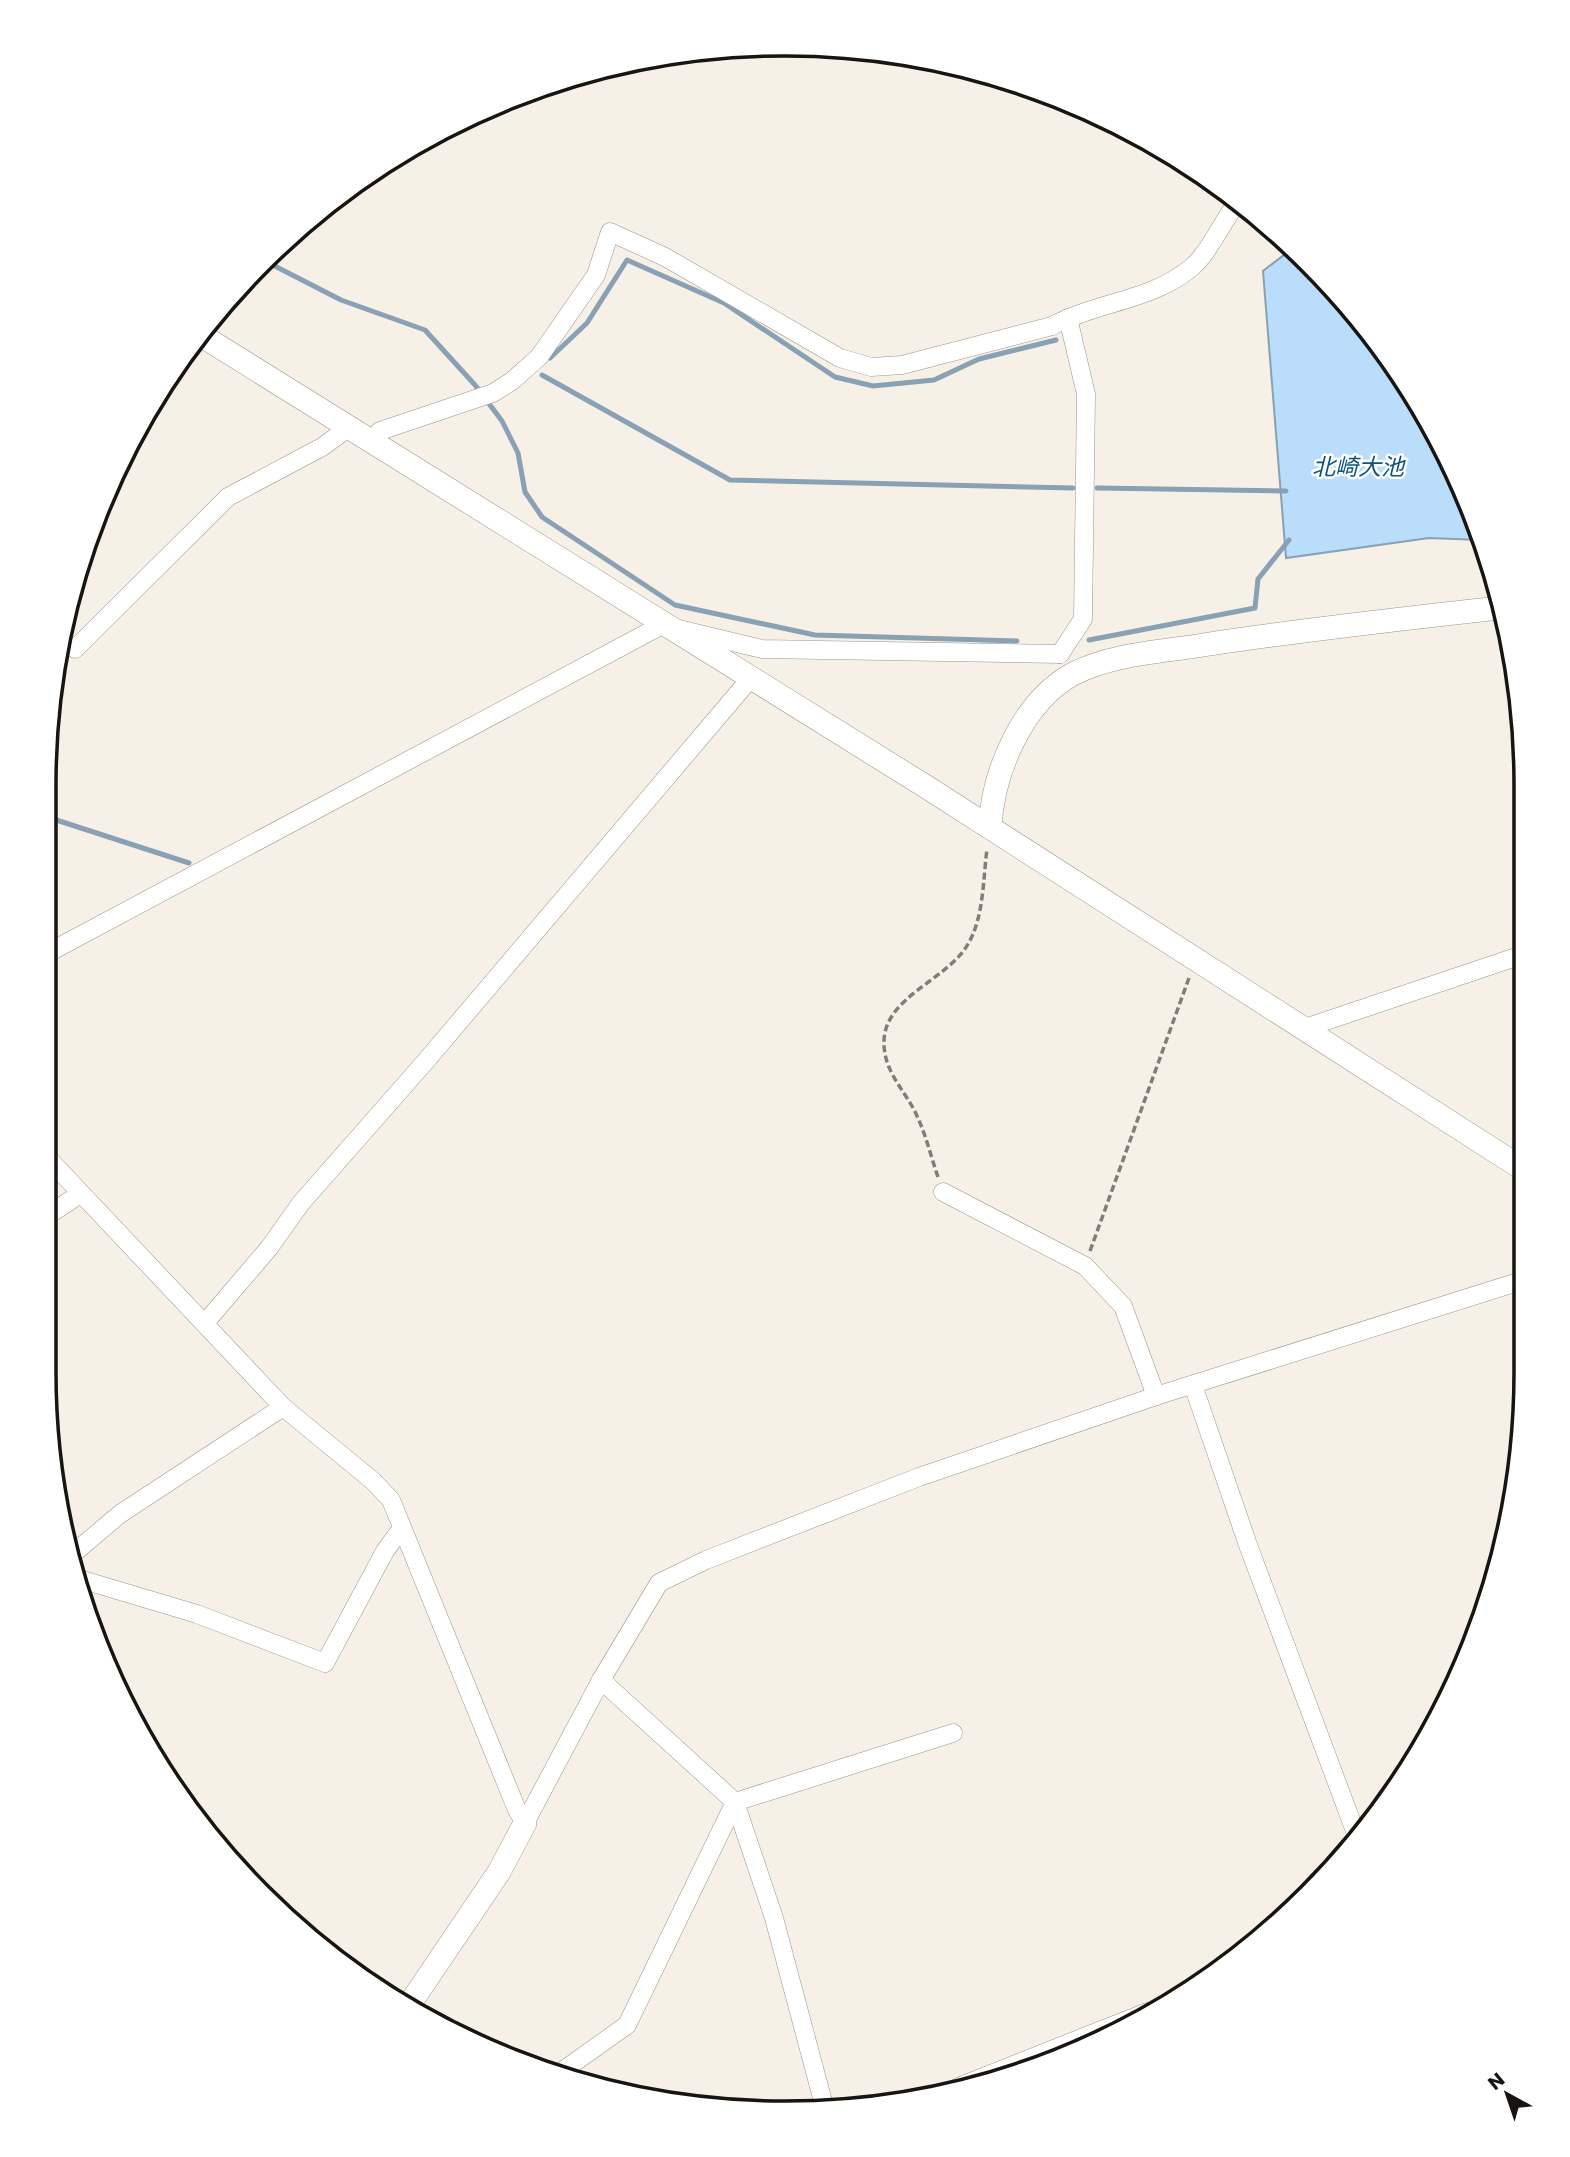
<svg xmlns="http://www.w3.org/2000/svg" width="1570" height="2157" font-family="Poppins,'Noto Sans JP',sans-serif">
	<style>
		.water { fill: #b9ddfa; stroke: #88a1b4; stroke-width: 2 }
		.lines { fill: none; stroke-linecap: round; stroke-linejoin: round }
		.stream { stroke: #88a1b4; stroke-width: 5 }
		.minor-casing { stroke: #9c958d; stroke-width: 19 }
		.tertiary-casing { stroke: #9c958d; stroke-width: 24 }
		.path { stroke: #817d77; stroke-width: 3.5; stroke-dasharray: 7 3.5; stroke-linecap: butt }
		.minor { stroke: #fff; stroke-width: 18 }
		.tertiary { stroke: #fff; stroke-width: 23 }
		.labels { text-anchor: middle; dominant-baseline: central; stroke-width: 5; stroke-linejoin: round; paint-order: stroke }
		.water-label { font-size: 23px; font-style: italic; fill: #0d5481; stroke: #fff }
		.rim { fill: none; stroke: #171411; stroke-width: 3.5 }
	</style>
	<rect width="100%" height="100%" fill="#f7f0e7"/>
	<!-- water -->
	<path class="water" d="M1293 248 1373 333 1470 501 1480 540 1429 538 1286 558 1263 271Z"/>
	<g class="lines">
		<!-- stream -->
		<g class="stream">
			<path d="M265 261 341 300 425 330 475 385 502 421 518 453 525 492 542 517 675 605 815 635 1017 641"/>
			<path d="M550 358 587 323 627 260 724 303 835 377 873 386 934 380 979 359 1056 340"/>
			<path d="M542 375 730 480 1073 488"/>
			<path d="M1097 488 1286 491"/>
			<path d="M1089 640 1255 608 1258 579 1289 540"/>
			<path d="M44 816 189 863"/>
		</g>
		<!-- minor casing -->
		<g class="minor-casing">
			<g id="minor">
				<path d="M370 442 380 431 493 393 512 381 539 357 596 275 610 232 665 257 840 358 871 367 902 365 1052 326C1096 302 1151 301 1191 268 1208 254 1224 220 1237 202"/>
				<path d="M75 649 228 497 322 447 340 434 345 426"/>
				<path d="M1060 654 1083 619 1086 394 1068 318"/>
				<path d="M44 955 662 625 762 649 1060 654"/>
				<path d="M1302 1029 1522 955"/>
				<path d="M44 1154 283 1407 373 1481 391 1500 517 1810 525 1823 601 1680 659 1583 706 1560 919 1477 1156 1396 1524 1280"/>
				<path d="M943 1192 1085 1266 1123 1306 1156 1396"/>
				<path d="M44 1218 80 1194"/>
				<path d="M205 1323 269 1248 301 1203 425 1062 750 679"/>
				<path d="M1193 1385 1248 1545 1358 1839"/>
				<path d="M68 1558 120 1514 283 1407"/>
				<path d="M73 1577 197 1614 325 1663 385 1551 402 1528"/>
				<path d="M601 1680 735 1802 774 1918 825 2109"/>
				<path d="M561 2072 627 2025 735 1802 953 1733"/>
				<path d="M958 2087 1147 2012"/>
			</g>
		</g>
		<!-- tertiary casing -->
		<g class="tertiary-casing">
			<g id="tertiary">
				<path d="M199 334 925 786 1523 1169"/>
				<path d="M990 827C993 772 1022 702 1073 674 1111 654 1161 652 1203 645 1301 630 1399 619 1499 608"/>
				<path d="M409 2005 499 1872 525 1823"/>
			</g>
		</g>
		<!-- path -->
		<g class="path">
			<path d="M938 1177C931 1157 926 1135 917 1116 906 1091 884 1073 884 1043 883 997 948 980 968 944 984 917 983 879 987 849"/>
			<path d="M1090 1251 1189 978"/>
		</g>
		<!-- minor -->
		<use href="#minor" class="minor"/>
		<!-- tertiary -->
		<use href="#tertiary" class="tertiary"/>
	</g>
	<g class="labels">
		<!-- water labels -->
		<g class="water-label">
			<text x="1358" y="467">北崎大池</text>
		</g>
	</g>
	<!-- crop -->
	<path d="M0 0H1570V2157H0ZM785 56H785A729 729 0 0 1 1514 785V1372A729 729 0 0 1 785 2101H785A729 729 0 0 1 56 1372V785A729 729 0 0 1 785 56Z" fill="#fff" fill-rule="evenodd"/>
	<path class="rim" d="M785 56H785A729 729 0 0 1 1514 785V1372A729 729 0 0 1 785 2101H785A729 729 0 0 1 56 1372V785A729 729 0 0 1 785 56Z"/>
	<!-- north arrow -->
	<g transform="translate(1507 2094) rotate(320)" stroke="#ffffff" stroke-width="5" paint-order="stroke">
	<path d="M0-5L12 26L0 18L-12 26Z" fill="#171411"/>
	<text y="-10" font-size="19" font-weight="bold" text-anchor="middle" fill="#171411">N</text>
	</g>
</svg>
